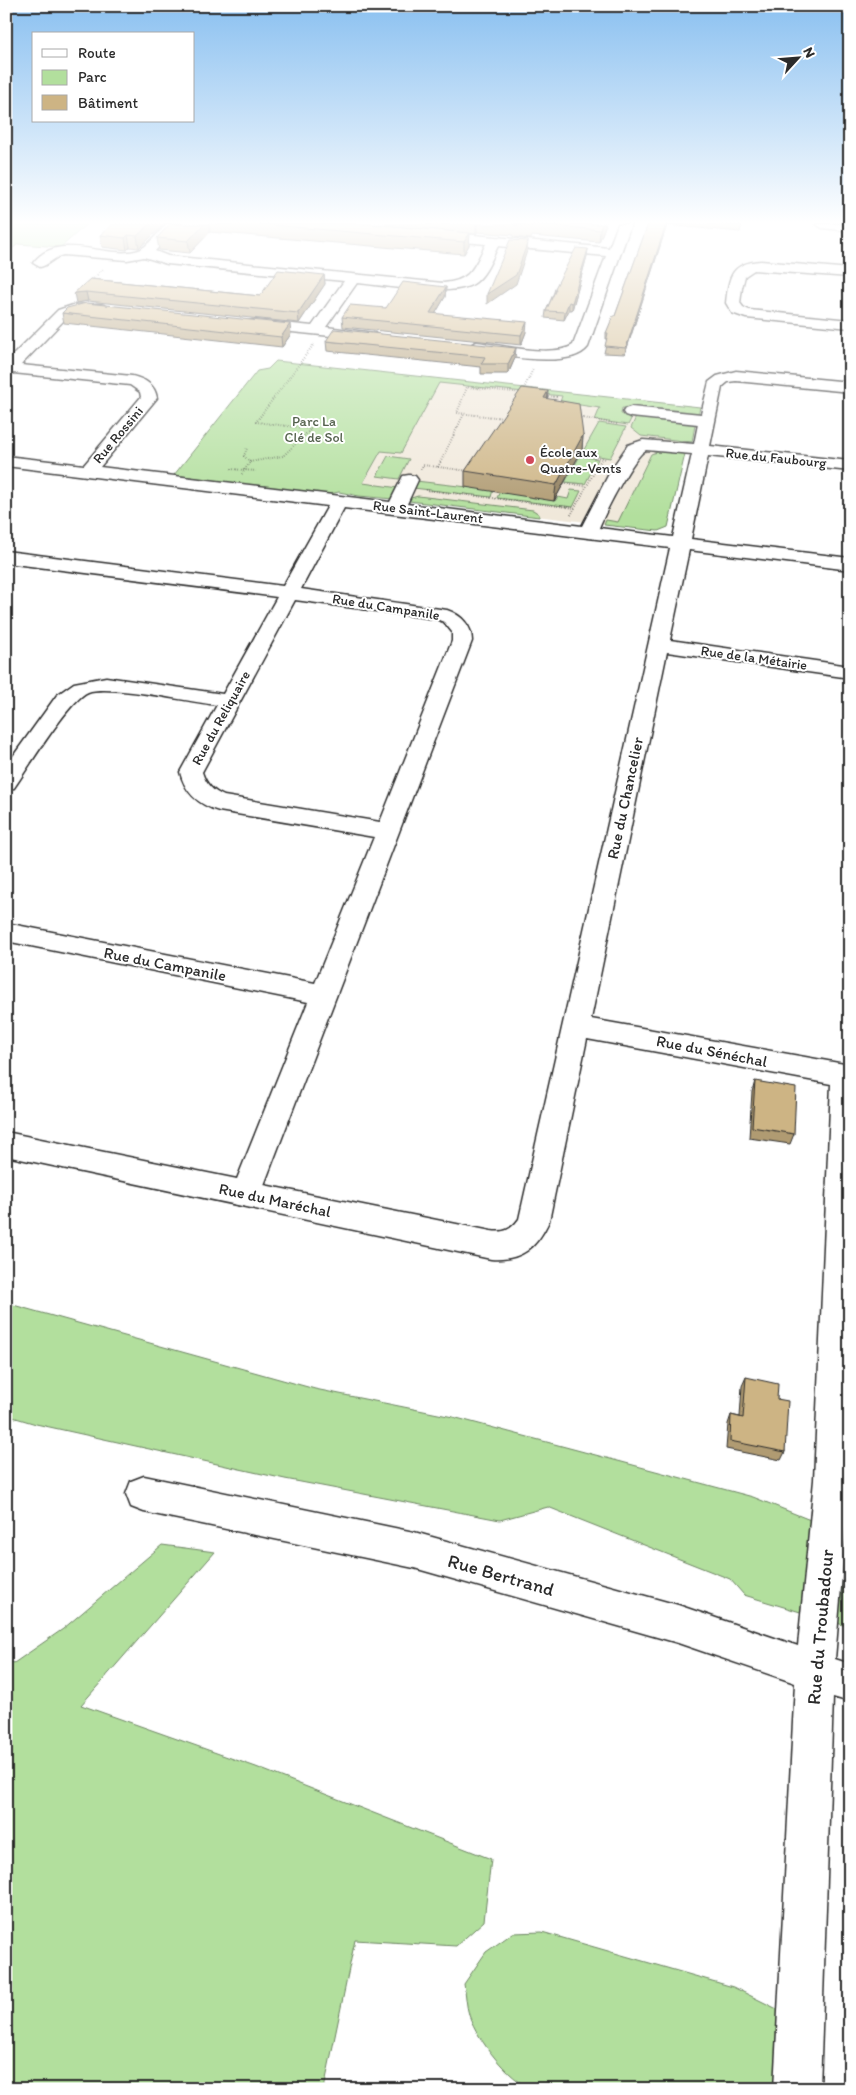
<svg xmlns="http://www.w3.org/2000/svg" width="856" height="2095" font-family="Itim,sans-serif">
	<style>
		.built { fill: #f0e8da }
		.green { fill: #b2df9d; stroke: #6e8564 }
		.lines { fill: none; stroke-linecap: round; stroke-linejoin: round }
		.minor-casing { stroke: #2b2b2b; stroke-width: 3 }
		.path { stroke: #2b2b2b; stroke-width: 2; stroke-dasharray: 0.5 2; stroke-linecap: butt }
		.minor { fill: #fff; fill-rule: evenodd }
		.wall { fill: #b09b72; stroke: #2b2b2b }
		.shaded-wall { fill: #907e5c; stroke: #2b2b2b }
		.building { fill: #cdb484; stroke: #2b2b2b }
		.poi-dot { fill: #d1495b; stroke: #fff; stroke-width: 2 }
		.labels { text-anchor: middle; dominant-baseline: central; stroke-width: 4; stroke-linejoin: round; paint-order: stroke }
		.far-park-label { font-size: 14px; fill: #54614d; stroke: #fff }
		.far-street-label { font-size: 14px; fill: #2b2b2b; stroke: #fff }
		.far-poi-label { font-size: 14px; fill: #2b2b2b; stroke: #fff; text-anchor: start }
		.street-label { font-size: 16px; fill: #2b2b2b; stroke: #fff }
		.near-street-label { font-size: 19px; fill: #2b2b2b; stroke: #fff }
	</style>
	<rect width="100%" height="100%" fill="#fff"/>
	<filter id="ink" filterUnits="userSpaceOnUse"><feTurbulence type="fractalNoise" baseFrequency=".02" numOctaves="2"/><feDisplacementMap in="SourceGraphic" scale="10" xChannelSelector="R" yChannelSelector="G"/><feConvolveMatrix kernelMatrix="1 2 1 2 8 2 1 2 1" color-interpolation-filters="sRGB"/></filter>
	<g filter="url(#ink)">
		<!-- built -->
		<path class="built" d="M441 379 700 407 692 442H688L668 527 654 530 393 499 363 484 381 451Z"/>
		<!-- green -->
		<g class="green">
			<path d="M9 224H87L61 247 18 244 6 254V227Z"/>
			<path d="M276 361 305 364 700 407 698 416 622 408 621 414 633 415 628 425 595 420 600 408 560 402 562 396 439 383 401 453 381 451 363 483 399 488 393 499 359 496 339 492 325 495 174 475 257 371 268 369Z"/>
			<path d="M637 415 693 423 695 425 692 442 641 436 631 428Z"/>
			<path d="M599 423 626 427 610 458 582 453Z"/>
			<path d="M661 451 685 454 668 527 658 531 604 525 606 520 618 522 651 454Z"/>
			<path d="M388 456 409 459 399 479 377 476Z"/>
			<path d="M580 456 598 459 585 484 565 482Z"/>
			<path d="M416 481 493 490 491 497 413 488Z"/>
			<path d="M571 490 581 491 573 507 497 498 500 491 555 501 558 497 568 499Z"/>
			<path d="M418 496 533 510 539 514V517L409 501 411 498Z"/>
			<path d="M6 1303 315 1389 453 1417 753 1497 850 1536V1627L744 1595 730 1579 548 1507 500 1520 285 1479 36 1424 6 1415Z"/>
			<path d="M162 1545 215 1552 81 1705 256 1767 491 1859 484 1921 456 1946 355 1940 324 2089H6V1660L14 1663 63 1629Z"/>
			<path d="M542 1932 733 1987 783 2012 782 2089H532C508 2079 478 2041 469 2015 466 2005 466 1994 464 1984L486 1952 513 1933Z"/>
		</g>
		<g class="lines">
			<!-- minor casing -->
			<g class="minor-casing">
				<g id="minor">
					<path d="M167 224H181L155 251 168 256 443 283C471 281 474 267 486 244L432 239 427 238 425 235 427 232 432 231 609 248 618 224H631L588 347C571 370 502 355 477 352L472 350 469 347 472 344 477 342C502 345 552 358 573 345L606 256 498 246C492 258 487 273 476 282 455 299 384 285 357 283L326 327 375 333 377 336 375 339 370 340 253 328 248 327 246 324 248 321 253 320 312 326 344 281 167 264 144 257 127 260 63 255C54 257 49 265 40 267L33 263C58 229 108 261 139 250 146 248 161 230 167 224Z"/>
					<path d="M816 224H850V231L822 228Z"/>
					<path d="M761 261 850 269V277L754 270 745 276 742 288 740 303 743 307 749 310 850 320V328L746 318 732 313 726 303C729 276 731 263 761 261Z"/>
					<path d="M99 304 104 305 106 308 104 311 75 313 68 316 21 365 132 376C144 379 155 384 157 398L100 467 390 502 403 476 409 475 415 476 418 480 407 504 582 526 612 468 628 445 643 440 694 444 698 424 631 417 625 415 623 412 625 409 631 407 701 414 709 382 717 376 736 371 850 382V392L736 381 728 382 722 387 710 446 850 461V471L708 456 691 539 850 558V570L689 550 670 640 850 666V678L667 652 591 1019 850 1065V1480L835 1659 850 1664V1702L833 1697 820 2089H774L795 1683 678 1643 414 1568 144 1512 131 1507 126 1494 131 1481 144 1476 414 1532 678 1605 798 1646 814 1480 831 1084 587 1039 549 1221C537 1247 522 1261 491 1259L6 1156V1132L237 1179 308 1002 6 941V923L315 983 374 837 219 811C199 805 185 793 180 772L217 705C191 702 108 684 88 692 69 700 28 768 14 788L6 790V766L57 695 74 683 106 677 223 694 277 597 6 563V551L283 586 328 506 6 466V456L84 465 141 397 140 392 130 385 13 373 6 376V362L58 310 73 305ZM646 450 692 454 673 537 599 528C604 514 634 455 646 450ZM344 508 670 548 519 1219C511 1230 504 1233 491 1231L264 1185 472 641C472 625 461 615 447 610L301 589ZM295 600 436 619 444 622 452 632V641L380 822 224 796C213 791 206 785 202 772Z"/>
				</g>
			</g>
			<!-- path -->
			<g class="path">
				<path d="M90 282 103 269"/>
				<path d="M523 391 533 369"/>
				<path d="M546 396 556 397 553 403"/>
				<path d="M577 417 595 420"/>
				<path d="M505 418 457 413 467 387 522 393"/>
				<path d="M594 420 617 424"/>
				<path d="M581 455 602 458"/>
				<path d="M250 462 283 456 311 429 256 422 314 344"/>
				<path d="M438 467 464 414"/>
				<path d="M231 469 256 471"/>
				<path d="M421 469 423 465 469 471"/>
				<path d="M242 474 250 462 244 456 247 448"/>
				<path d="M564 483 586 486"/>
				<path d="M426 490 575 508"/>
				<path d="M571 515 602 458 606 459"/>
			</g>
			<!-- minor -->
			<use href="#minor" class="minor"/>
		</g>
		<!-- wall -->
		<g class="wall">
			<path d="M165 224 139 248 130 247 127 250 102 247 100 235Z"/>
			<path d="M170 224H370L470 233 469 245 464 254 210 232 190 253 159 250 157 238Z"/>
			<path d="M370 224H606L599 242 532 236 531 239 513 237V235L477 232 476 234Z"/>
			<path d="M648 224H742L740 232 667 225 625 354 604 353 607 340H606V333L615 316Z"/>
			<path d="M588 249 587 256 572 310H569L564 320 545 318 546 311 554 292 555 288Z"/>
			<path d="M324 275 325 284 299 323 88 301 76 303 90 279 260 296Z"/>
			<path d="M446 287 445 297 435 314 526 332 521 345 343 327 342 317 386 308Z"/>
			<path d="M62 313 291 334 282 347 64 323Z"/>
			<path d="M326 341 515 358 508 374H481V367L327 351Z"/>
			<path d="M547 399 583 435 582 450 554 501 465 487V471Z"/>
			<path d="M755 1081 794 1134 790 1144 749 1138 752 1092Z"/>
			<path d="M746 1377 777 1399 785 1452 781 1460 726 1449 728 1424 731 1415 740 1417 742 1386Z"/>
		</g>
		<!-- shaded-wall -->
		<g class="shaded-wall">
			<path d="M150 224H165L139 248 137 236Z"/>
			<path d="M204 224H209L210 232 190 253 188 241Z"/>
			<path d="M476 224H477V232L476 234Z"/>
			<path d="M602 224H606L599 242 600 230Z"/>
			<path d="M666 224H667L625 354 626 348Z"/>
			<path d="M470 233 469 245 464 254V242Z"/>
			<path d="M128 235 130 247 127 250 125 238Z"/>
			<path d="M528 241 527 251 516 284 487 304V294Z"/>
			<path d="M588 249 587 256 572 310V303Z"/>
			<path d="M324 275 325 284 299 323 298 313Z"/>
			<path d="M446 287 445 297 430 323V313Z"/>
			<path d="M86 292 88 301 76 303 74 293Z"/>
			<path d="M569 302V310L564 320 565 312Z"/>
			<path d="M527 322 526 332 521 345V335Z"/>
			<path d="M290 324 291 334 282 347 281 337Z"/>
			<path d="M516 348 515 358 508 374V364Z"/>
			<path d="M548 391 547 406 544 398Z"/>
			<path d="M583 435 582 450 554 501 556 485Z"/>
		</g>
		<!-- building -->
		<g class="building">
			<path d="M113 224H150L137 236 128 235 125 238 100 235Z"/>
			<path d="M170 224H204L188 241 157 238Z"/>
			<path d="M260 224H370L470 233 464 242Z"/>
			<path d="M514 224H602L600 230 533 224 532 227 514 225Z"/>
			<path d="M648 224H666L626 348 605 346 608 333H606L613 316H615Z"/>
			<path d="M721 224H742L741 226Z"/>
			<path d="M510 240 528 241 516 275 487 294Z"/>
			<path d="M576 248 588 249 572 303 569 302 565 312 546 311 556 289 555 288Z"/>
			<path d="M278 270 324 275 298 313 86 292 74 293 90 279 260 296Z"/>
			<path d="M403 282 446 287 430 313 527 322 521 335 342 317 350 305 386 308Z"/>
			<path d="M86 303 290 324 281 337 62 313 67 308Z"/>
			<path d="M334 329 516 348 508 364H481L485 357 326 341Z"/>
			<path d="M522 388 548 391 544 398 579 404 583 435 556 485 465 471Z"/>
			<path d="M755 1081 796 1088 794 1134 752 1127Z"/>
			<path d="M746 1377 778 1384 777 1399 788 1401 785 1452 730 1441 731 1415 743 1418Z"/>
		</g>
	</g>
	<!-- sky -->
	<linearGradient id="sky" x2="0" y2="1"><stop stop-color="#8ac0f0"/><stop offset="0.43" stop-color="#fff"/><stop offset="1" stop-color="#fff" stop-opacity="0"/></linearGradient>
	<rect width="856" height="517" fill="url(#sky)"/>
	<!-- markers -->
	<circle class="poi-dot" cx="530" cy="460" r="5"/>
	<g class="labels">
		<!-- far-park labels -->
		<g class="far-park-label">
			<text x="314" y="421">Parc La<tspan x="314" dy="16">Clé de Sol</tspan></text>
		</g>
		<!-- far-street labels -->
		<g class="far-street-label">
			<text transform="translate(118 435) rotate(-50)">Rue Rossini</text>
			<text transform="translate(776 458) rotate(6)">Rue du Faubourg</text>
			<text transform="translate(428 512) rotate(7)">Rue Saint-Laurent</text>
			<text transform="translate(386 607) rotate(9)">Rue du Campanile</text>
			<text transform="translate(754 658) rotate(8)">Rue de la Métairie</text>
			<text transform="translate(221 718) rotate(-61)">Rue du Reliquaire</text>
		</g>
		<!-- far-poi labels -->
		<g class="far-poi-label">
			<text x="540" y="452">École aux<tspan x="540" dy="16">Quatre-Vents</tspan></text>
		</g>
		<!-- street labels -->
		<g class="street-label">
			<text transform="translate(625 798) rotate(-78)">Rue du Chancelier</text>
			<text transform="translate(165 964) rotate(11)">Rue du Campanile</text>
			<text transform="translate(712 1051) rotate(11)">Rue du Sénéchal</text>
			<text transform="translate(275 1200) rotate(12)">Rue du Maréchal</text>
		</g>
		<!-- near-street labels -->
		<g class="near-street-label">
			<text transform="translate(501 1575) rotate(16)">Rue Bertrand</text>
			<text transform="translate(820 1627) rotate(-85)">Rue du Troubadour</text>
		</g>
	</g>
	<!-- margin -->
	<rect width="856" height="2095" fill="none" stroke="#fff" stroke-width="25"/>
	<rect x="12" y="12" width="831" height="2070" fill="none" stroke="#2b2b2b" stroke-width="2" filter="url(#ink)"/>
	<!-- legend -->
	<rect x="32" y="32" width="162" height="90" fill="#ffffff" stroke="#aaaaaa"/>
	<rect x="42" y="49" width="25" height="8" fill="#ffffff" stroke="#aaaaaa"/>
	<text x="78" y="58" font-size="15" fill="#2b2b2b">Route</text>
	<rect x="42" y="70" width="25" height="15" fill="#b2df9d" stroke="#aaaaaa"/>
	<text x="78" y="82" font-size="15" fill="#2b2b2b">Parc</text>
	<rect x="42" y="95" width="25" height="15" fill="#cdb484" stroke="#aaaaaa"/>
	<text x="78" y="108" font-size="15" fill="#2b2b2b">Bâtiment</text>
	<!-- north arrow -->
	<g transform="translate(798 58) rotate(64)" stroke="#ffffff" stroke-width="4" paint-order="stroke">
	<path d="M0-4L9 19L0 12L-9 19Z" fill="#2b2b2b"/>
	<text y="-8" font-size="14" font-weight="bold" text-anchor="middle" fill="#2b2b2b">N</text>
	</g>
</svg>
